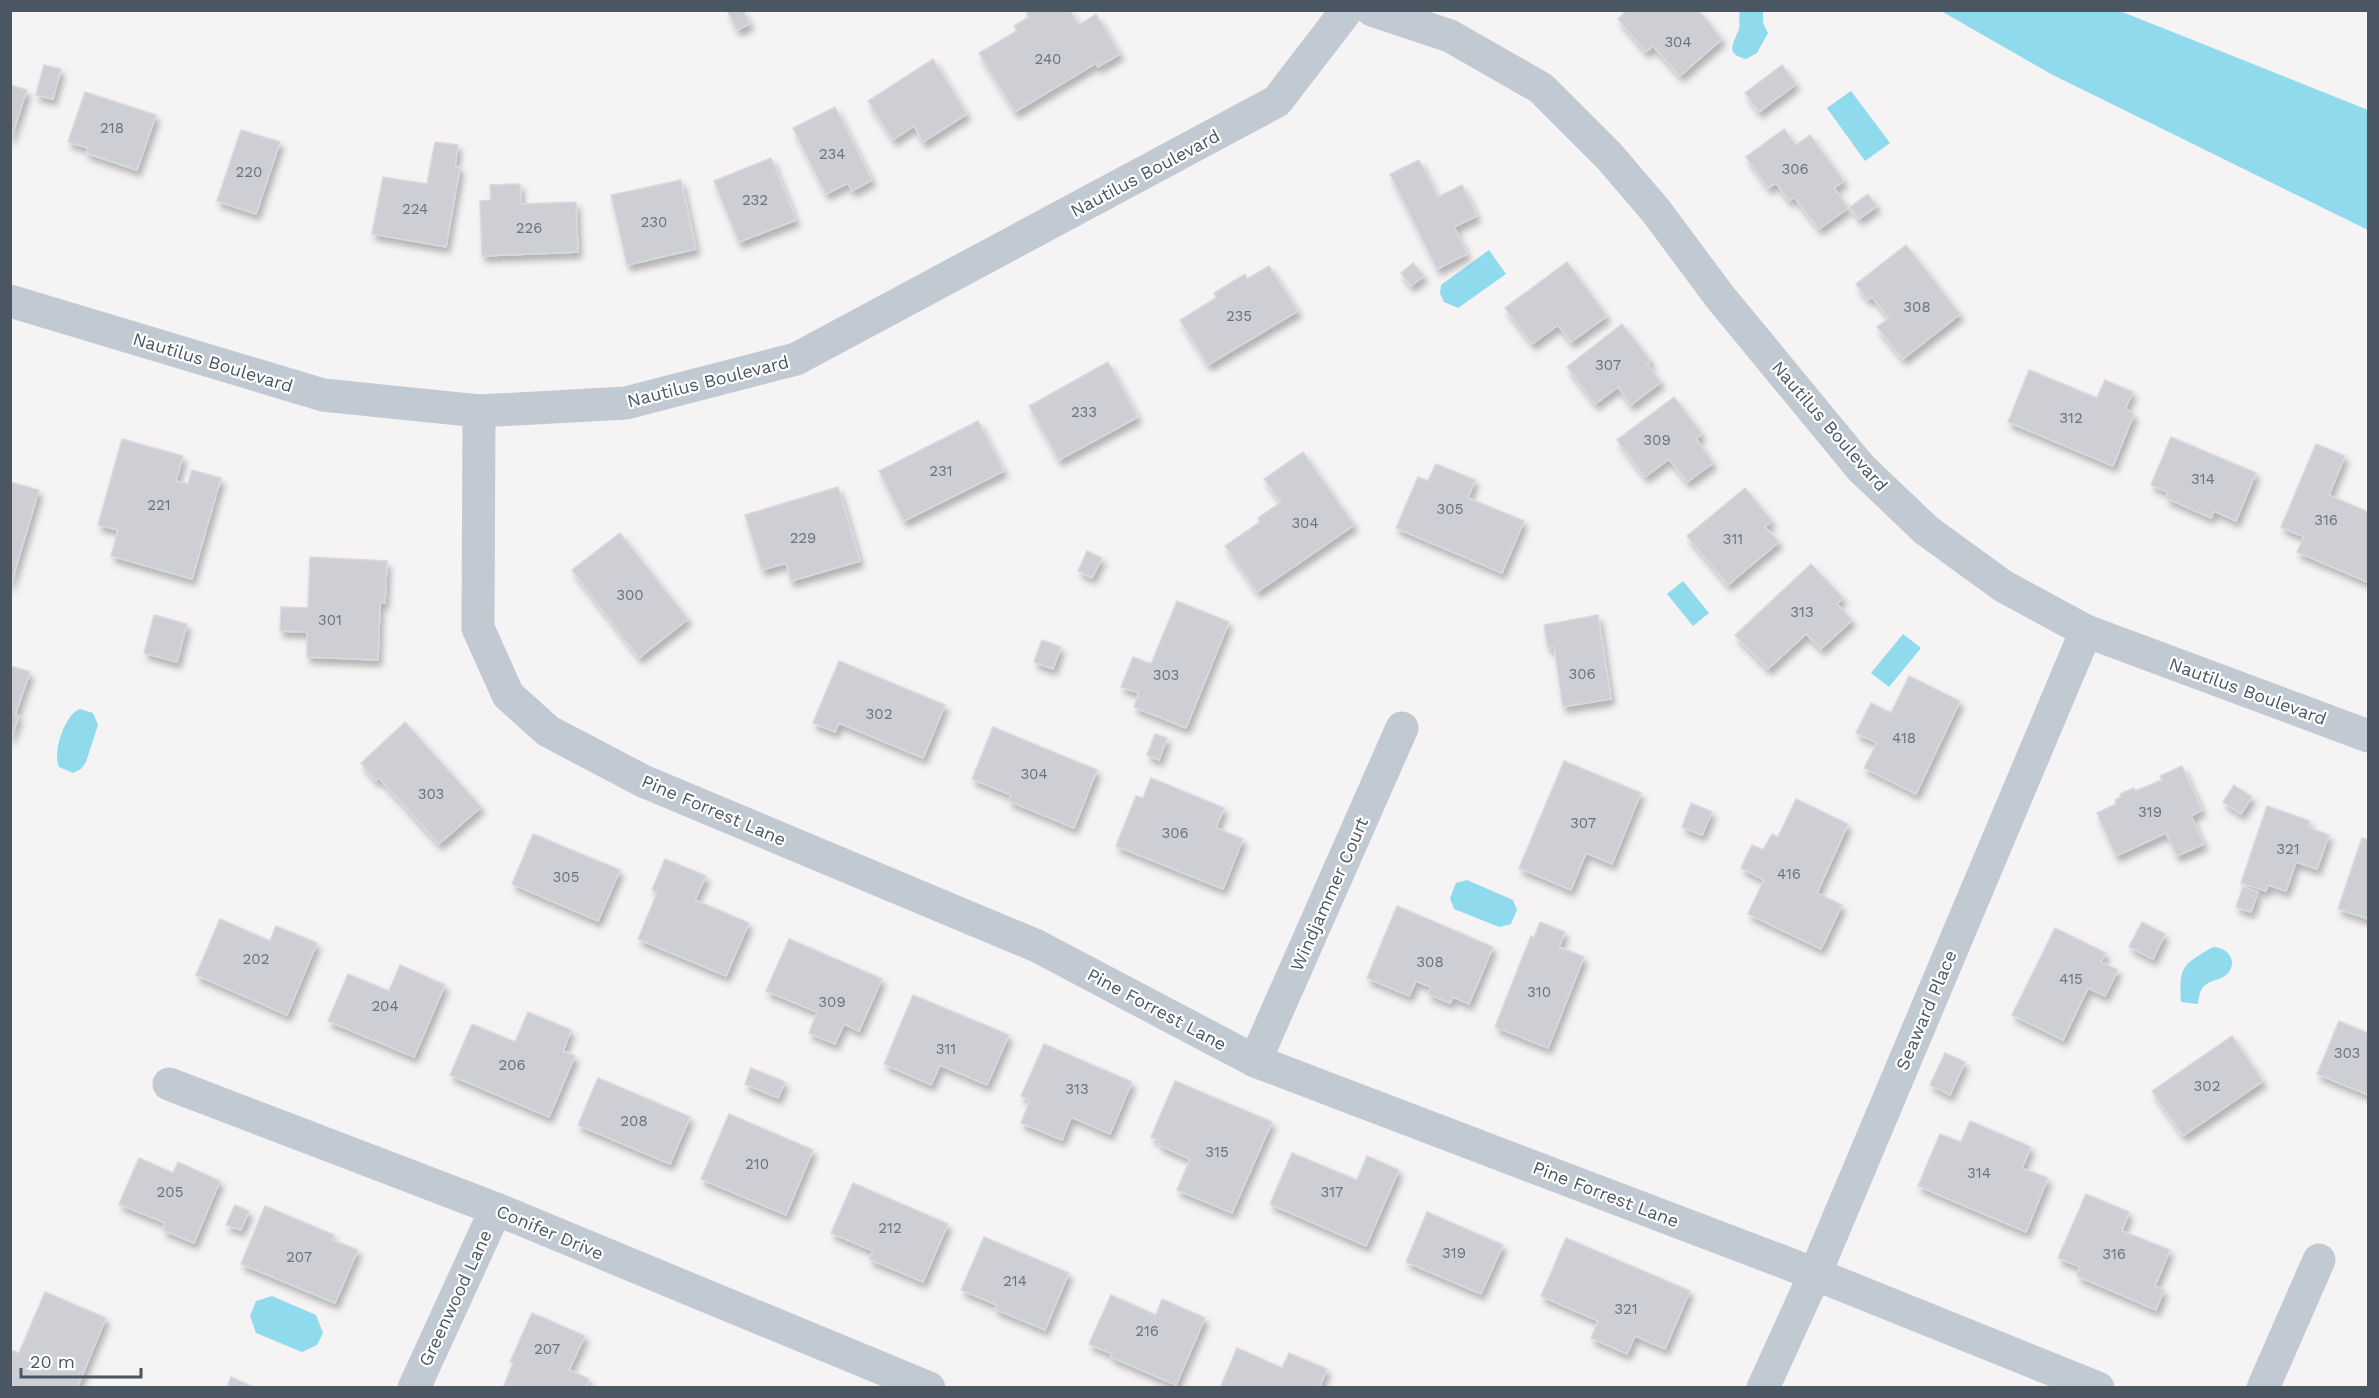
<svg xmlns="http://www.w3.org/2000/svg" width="2379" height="1398" font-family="'Work Sans',sans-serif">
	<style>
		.water { fill: #90daee }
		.building { fill: #cdcfd5; stroke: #d7d9de; stroke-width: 1.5; filter: url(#shadow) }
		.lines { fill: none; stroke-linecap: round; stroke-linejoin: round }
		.minor { stroke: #c1cad2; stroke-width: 33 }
		.labels { text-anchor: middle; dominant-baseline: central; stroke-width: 4.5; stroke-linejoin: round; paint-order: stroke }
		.number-label { font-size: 15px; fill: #6b747e }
		.street-label { font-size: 18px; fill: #4a5661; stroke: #fff }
	</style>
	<defs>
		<filter id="shadow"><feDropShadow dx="3.5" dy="6" stdDeviation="3" flood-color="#0004"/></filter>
	</defs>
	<rect width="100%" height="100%" fill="#f5f3f3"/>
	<!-- water -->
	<g class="water">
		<path d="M1741 10 1763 11V23L1768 33 1757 53 1746 59C1724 54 1734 43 1739 29 1741 23 1737 17 1741 10Z"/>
		<path d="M1941 11H2120L2368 110V230L2051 74Z"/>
		<path d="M1851 91 1890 143 1865 161 1827 108Z"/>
		<path d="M1489 250 1506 274 1458 308 1444 302 1440 293 1441 285Z"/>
		<path d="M1683 581 1709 613 1693 626 1667 594Z"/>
		<path d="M1903 634 1921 648 1889 687 1871 673Z"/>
		<path d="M80 709 93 713 98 725 86 762 81 769 73 773 59 767C52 752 65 714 80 709Z"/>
		<path d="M1467 880 1513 900 1517 910 1511 924 1499 927 1454 909 1450 898 1456 883Z"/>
		<path d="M2213 947C2226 947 2238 959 2229 972 2222 981 2211 979 2204 986 2199 992 2199 997 2198 1004L2181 1002C2179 966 2182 965 2213 947Z"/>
		<path d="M272 1296 316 1315 323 1333 317 1345 302 1352 256 1333 250 1316 256 1301Z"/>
	</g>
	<!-- building -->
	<g class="building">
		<path d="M727 10H743L750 24 737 30Z"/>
		<path d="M1025 10H1070L1079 25 1096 14 1120 54 1098 67 1096 63 1015 112 979 53 1017 31 1014 26 1029 17Z"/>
		<path d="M1627 10H1698L1722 39 1680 76 1653 46 1646 52 1618 19Z"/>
		<path d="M933 59 967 114 923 142 914 126 893 140 868 101Z"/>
		<path d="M44 65 61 69 53 99 36 95Z"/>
		<path d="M1782 65 1796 84 1759 112 1745 93Z"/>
		<path d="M10 85 27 90 11 138H10Z"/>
		<path d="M85 92 156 115 137 170 86 153 88 148 68 142Z"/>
		<path d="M835 107 872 180 852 191 848 183 826 194 793 128Z"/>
		<path d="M1784 129 1796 145 1810 135 1844 181 1834 188 1848 208 1819 229 1794 197 1789 201 1776 183 1768 188 1746 157Z"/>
		<path d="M241 130 280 142 256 214 217 201Z"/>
		<path d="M435 142 458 145 455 166 460 168 446 247 372 234 383 177 427 184Z"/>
		<path d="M771 158 796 220 739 242 714 181Z"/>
		<path d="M1419 160 1438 197 1462 185 1477 216 1454 227 1467 254 1437 269 1390 174Z"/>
		<path d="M681 180 696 249 627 265 611 195Z"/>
		<path d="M520 184 521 204 576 202 578 252 482 256 480 201 491 200 490 185Z"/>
		<path d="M1868 194 1877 206 1859 219 1850 207Z"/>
		<path d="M1906 245 1960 314 1903 359 1877 327 1889 318 1872 297 1868 300 1856 284Z"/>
		<path d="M1567 262 1607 316 1571 342 1558 325 1532 344 1505 308Z"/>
		<path d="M1413 263 1424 276 1411 286 1401 273Z"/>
		<path d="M1269 266 1298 311 1208 365 1180 320 1216 298 1214 293 1245 274 1247 279Z"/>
		<path d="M1622 324 1651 361 1647 364 1661 382 1631 405 1618 387 1595 404 1567 367Z"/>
		<path d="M1108 362 1138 417 1059 460 1029 406Z"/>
		<path d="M2029 370 2097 398 2105 380 2133 392 2125 409 2134 414 2113 466 2008 422Z"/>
		<path d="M1674 397 1702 434 1696 439 1713 463 1687 482 1669 459 1645 477 1617 440Z"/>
		<path d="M978 421 1004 471 904 521 879 471Z"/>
		<path d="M2171 437 2256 473 2236 521 2214 511 2211 518 2166 498 2168 492 2151 485Z"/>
		<path d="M122 439 183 456 176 481 188 484 192 470 221 478 192 579 111 556 118 530 98 525Z"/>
		<path d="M2316 444 2345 456 2329 495 2368 512V582L2297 552 2304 537 2281 527Z"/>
		<path d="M1303 452 1354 525 1257 592 1225 546 1260 522 1258 518 1281 502 1264 479Z"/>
		<path d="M1436 464 1475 480 1468 498 1524 521 1502 573 1396 528 1418 477 1428 481Z"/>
		<path d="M10 482 39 490 10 587Z"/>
		<path d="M838 487 860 561 791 581 786 563 762 570 745 515Z"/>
		<path d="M1745 488 1772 521 1765 527 1779 542 1728 585 1687 536Z"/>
		<path d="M620 533 688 619 639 658 572 570Z"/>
		<path d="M1087 551 1102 558 1092 578 1078 571Z"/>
		<path d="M310 557 387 561 385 603H380L378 660 307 657V632L280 631 281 607 308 608Z"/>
		<path d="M1811 564 1843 598 1837 604 1852 620 1821 649 1806 634 1768 669 1735 635Z"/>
		<path d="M1177 601 1229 622 1186 728 1134 707 1139 693 1121 687 1133 657 1151 664Z"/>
		<path d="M154 615 187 624 177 662 144 653Z"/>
		<path d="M1598 615 1611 699 1563 707 1554 647 1548 648 1544 625Z"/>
		<path d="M1042 640 1061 647 1053 669 1034 662Z"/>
		<path d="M839 661 945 705 923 758 839 723 835 732 813 723Z"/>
		<path d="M10 666 30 672 15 715 19 716 10 740Z"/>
		<path d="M1909 676 1960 701 1916 794 1864 768 1877 743 1856 733 1871 703 1891 713Z"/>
		<path d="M405 722 481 807 439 844 379 778 376 781 361 763Z"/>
		<path d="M993 727 1097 770 1074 828 1009 801 1011 795 972 779Z"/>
		<path d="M1155 734 1167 738 1159 760 1147 755Z"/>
		<path d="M1564 761 1641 793 1612 864 1586 853 1571 890 1519 868Z"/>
		<path d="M2182 766 2202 810 2191 816 2204 844 2177 856 2166 833 2116 856 2097 813 2116 804 2115 800 2121 797 2120 794 2134 788 2135 791 2162 780 2160 776Z"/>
		<path d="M1151 778 1224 808 1216 828 1243 839 1223 889 1116 846 1136 796 1143 798Z"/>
		<path d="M2234 785 2252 797 2241 814 2223 802Z"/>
		<path d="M1796 799 1848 824 1817 893 1842 905 1821 949 1748 914 1764 880 1741 868 1752 845 1763 850 1772 834 1778 837Z"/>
		<path d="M1691 803 1712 812 1702 835 1682 827Z"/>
		<path d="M2267 806 2310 821 2308 827 2329 835 2317 869 2296 862 2286 891 2268 885 2266 891 2241 883Z"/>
		<path d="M533 834 620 870 598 921 512 884Z"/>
		<path d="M2362 838 2368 840V919L2338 909Z"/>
		<path d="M665 859 706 876 695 900 749 923 726 976 638 939 657 893 652 890Z"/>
		<path d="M2243 887 2258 892 2251 912 2236 907Z"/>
		<path d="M1397 906 1493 947 1469 1004 1453 997 1450 1003 1428 994 1431 987 1416 981 1409 996 1367 978Z"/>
		<path d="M220 919 270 941 276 926 317 943 287 1015 196 975Z"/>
		<path d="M1540 922 1565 932 1559 947 1584 957 1548 1048 1495 1027 1531 936 1534 938Z"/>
		<path d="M2142 922 2165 934 2153 959 2129 947Z"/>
		<path d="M2055 928 2106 953 2101 962 2118 970 2105 996 2088 988 2063 1040 2012 1015Z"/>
		<path d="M789 939 882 979 859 1031 844 1024 835 1044 809 1033 817 1012 766 991Z"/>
		<path d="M400 965 445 985 414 1057 328 1021 348 974 389 991Z"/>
		<path d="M913 995 1009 1035 987 1085 940 1065 931 1085 884 1064Z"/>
		<path d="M528 1012 571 1030 563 1051 575 1056 549 1117 450 1075 472 1024 515 1042Z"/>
		<path d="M2339 1021 2368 1033V1095L2317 1074Z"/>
		<path d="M2232 1036 2263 1081 2183 1136 2152 1091Z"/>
		<path d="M1044 1044 1132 1082 1110 1134 1071 1117 1062 1140 1021 1123 1030 1100 1021 1096Z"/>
		<path d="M1945 1053 1965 1062 1950 1095 1930 1085Z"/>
		<path d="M751 1068 785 1082 778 1098 745 1084Z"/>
		<path d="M598 1078 690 1117 670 1164 578 1125Z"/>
		<path d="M1175 1081 1272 1122 1232 1213 1177 1190 1190 1159 1159 1145 1160 1141 1151 1137Z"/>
		<path d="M729 1114 813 1150 786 1215 701 1179Z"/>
		<path d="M1970 1121 2031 1147 2022 1168 2048 1178 2026 1232 1918 1186 1940 1134 1961 1142Z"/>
		<path d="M1292 1153 1357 1180 1367 1156 1399 1170 1366 1246 1270 1204Z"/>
		<path d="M139 1158 173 1173 178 1162 220 1181 194 1243 163 1230 165 1223 119 1204Z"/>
		<path d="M853 1183 948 1224 923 1282 869 1259 873 1251 831 1233Z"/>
		<path d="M2086 1194 2129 1212 2122 1231 2170 1250 2155 1286 2164 1290 2156 1310 2077 1276 2080 1267 2058 1258Z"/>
		<path d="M235 1205 249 1211 241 1230 226 1225Z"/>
		<path d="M265 1206 334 1235 332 1240 358 1250 335 1303 241 1264Z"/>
		<path d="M1427 1212 1503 1245 1481 1294 1406 1262Z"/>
		<path d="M984 1237 1069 1273 1045 1330 995 1309 997 1305 961 1290Z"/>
		<path d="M1566 1238 1690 1291 1665 1349 1635 1336 1627 1354 1591 1338 1598 1321 1541 1296Z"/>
		<path d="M45 1292 106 1318 77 1388H13L10 1387V1350L19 1353Z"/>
		<path d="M1111 1295 1156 1315 1162 1299 1205 1318 1176 1385 1111 1357 1112 1354 1089 1344Z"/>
		<path d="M532 1313 585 1336 569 1370 589 1379 585 1388H503L513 1363 510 1362Z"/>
		<path d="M1237 1348 1282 1368 1289 1353 1327 1369 1319 1388H1220Z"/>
		<path d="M231 1377 255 1388H227Z"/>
	</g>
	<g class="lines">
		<!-- minor -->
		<g class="minor">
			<path d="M1372 10 1450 36 1541 88 1609 156 1656 211 1720 297 1861 468 1926 530 2003 586 2086 631 2368 736"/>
			<path d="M10 301 323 395 479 411 626 403 796 359 1277 101 1347 10"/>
			<path d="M479 411 478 628 508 695 548 731 643 781 1037 946 1255 1061 1815 1274 2098 1388"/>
			<path d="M1255 1061 1402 728"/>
			<path d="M169 1084 496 1209 929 1388"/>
			<path d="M414 1388 496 1209"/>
			<path d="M1763 1388 1815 1274 2086 631"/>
			<path d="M2263 1388 2319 1260"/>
		</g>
	</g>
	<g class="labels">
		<!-- number labels -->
		<g class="number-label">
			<text x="1678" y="42">304</text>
			<text x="1048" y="59">240</text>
			<text x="112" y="128">218</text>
			<text x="832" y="154">234</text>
			<text x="1795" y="169">306</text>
			<text x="249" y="172">220</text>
			<text x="755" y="200">232</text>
			<text x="415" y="209">224</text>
			<text x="654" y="222">230</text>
			<text x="529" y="228">226</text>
			<text x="1917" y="307">308</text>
			<text x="1239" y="316">235</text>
			<text x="1608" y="365">307</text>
			<text x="1084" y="412">233</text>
			<text x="2071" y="418">312</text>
			<text x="1657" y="440">309</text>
			<text x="941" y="471">231</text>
			<text x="2203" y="479">314</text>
			<text x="159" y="505">221</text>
			<text x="1450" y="509">305</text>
			<text x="2326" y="520">316</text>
			<text x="1305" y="523">304</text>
			<text x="803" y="538">229</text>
			<text x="1733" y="539">311</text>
			<text x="630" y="595">300</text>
			<text x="1802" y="612">313</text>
			<text x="330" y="620">301</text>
			<text x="1582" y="674">306</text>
			<text x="1166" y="675">303</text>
			<text x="879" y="714">302</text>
			<text x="1904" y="738">418</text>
			<text x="1034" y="774">304</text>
			<text x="431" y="794">303</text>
			<text x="2150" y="812">319</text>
			<text x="1583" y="823">307</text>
			<text x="1175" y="833">306</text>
			<text x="2288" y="849">321</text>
			<text x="1789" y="874">416</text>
			<text x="566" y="877">305</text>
			<text x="256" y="959">202</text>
			<text x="1430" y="962">308</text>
			<text x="2071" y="979">415</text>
			<text x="1539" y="992">310</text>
			<text x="832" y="1002">309</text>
			<text x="385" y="1006">204</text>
			<text x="946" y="1049">311</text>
			<text x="2347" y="1053">303</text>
			<text x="512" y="1065">206</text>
			<text x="2207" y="1086">302</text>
			<text x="1077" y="1089">313</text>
			<text x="634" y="1121">208</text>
			<text x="1217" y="1152">315</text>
			<text x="757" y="1164">210</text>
			<text x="1979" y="1173">314</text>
			<text x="170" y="1192">205</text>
			<text x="1332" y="1192">317</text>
			<text x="890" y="1228">212</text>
			<text x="1454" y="1253">319</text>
			<text x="2114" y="1254">316</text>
			<text x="299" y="1257">207</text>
			<text x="1015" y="1281">214</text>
			<text x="1626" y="1309">321</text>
			<text x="1147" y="1331">216</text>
			<text x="547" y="1349">207</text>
		</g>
		<!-- street labels -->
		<g class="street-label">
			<text transform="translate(1145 173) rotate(-28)">Nautilus Boulevard</text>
			<text transform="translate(213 362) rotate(17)">Nautilus Boulevard</text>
			<text transform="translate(708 381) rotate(-14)">Nautilus Boulevard</text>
			<text transform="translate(1830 426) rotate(49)">Nautilus Boulevard</text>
			<text transform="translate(2248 691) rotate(20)">Nautilus Boulevard</text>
			<text transform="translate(714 810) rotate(23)">Pine Forrest Lane</text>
			<text transform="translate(1329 894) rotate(-66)">Windjammer Court</text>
			<text transform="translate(1157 1009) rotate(28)">Pine Forrest Lane</text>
			<text transform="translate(1926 1010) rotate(-67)">Seaward Place</text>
			<text transform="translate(1606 1194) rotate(21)">Pine Forrest Lane</text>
			<text transform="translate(550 1232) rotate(23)">Conifer Drive</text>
			<text transform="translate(455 1298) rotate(-65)">Greenwood Lane</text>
		</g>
	</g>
	<!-- border -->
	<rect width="2379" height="1398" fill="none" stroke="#4a5661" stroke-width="24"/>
	<!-- scale -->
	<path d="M21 1368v9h120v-9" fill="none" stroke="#4a5661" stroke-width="3"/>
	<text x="30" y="1368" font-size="18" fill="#4a5661" stroke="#ffffff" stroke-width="4.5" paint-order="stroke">20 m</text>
</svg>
